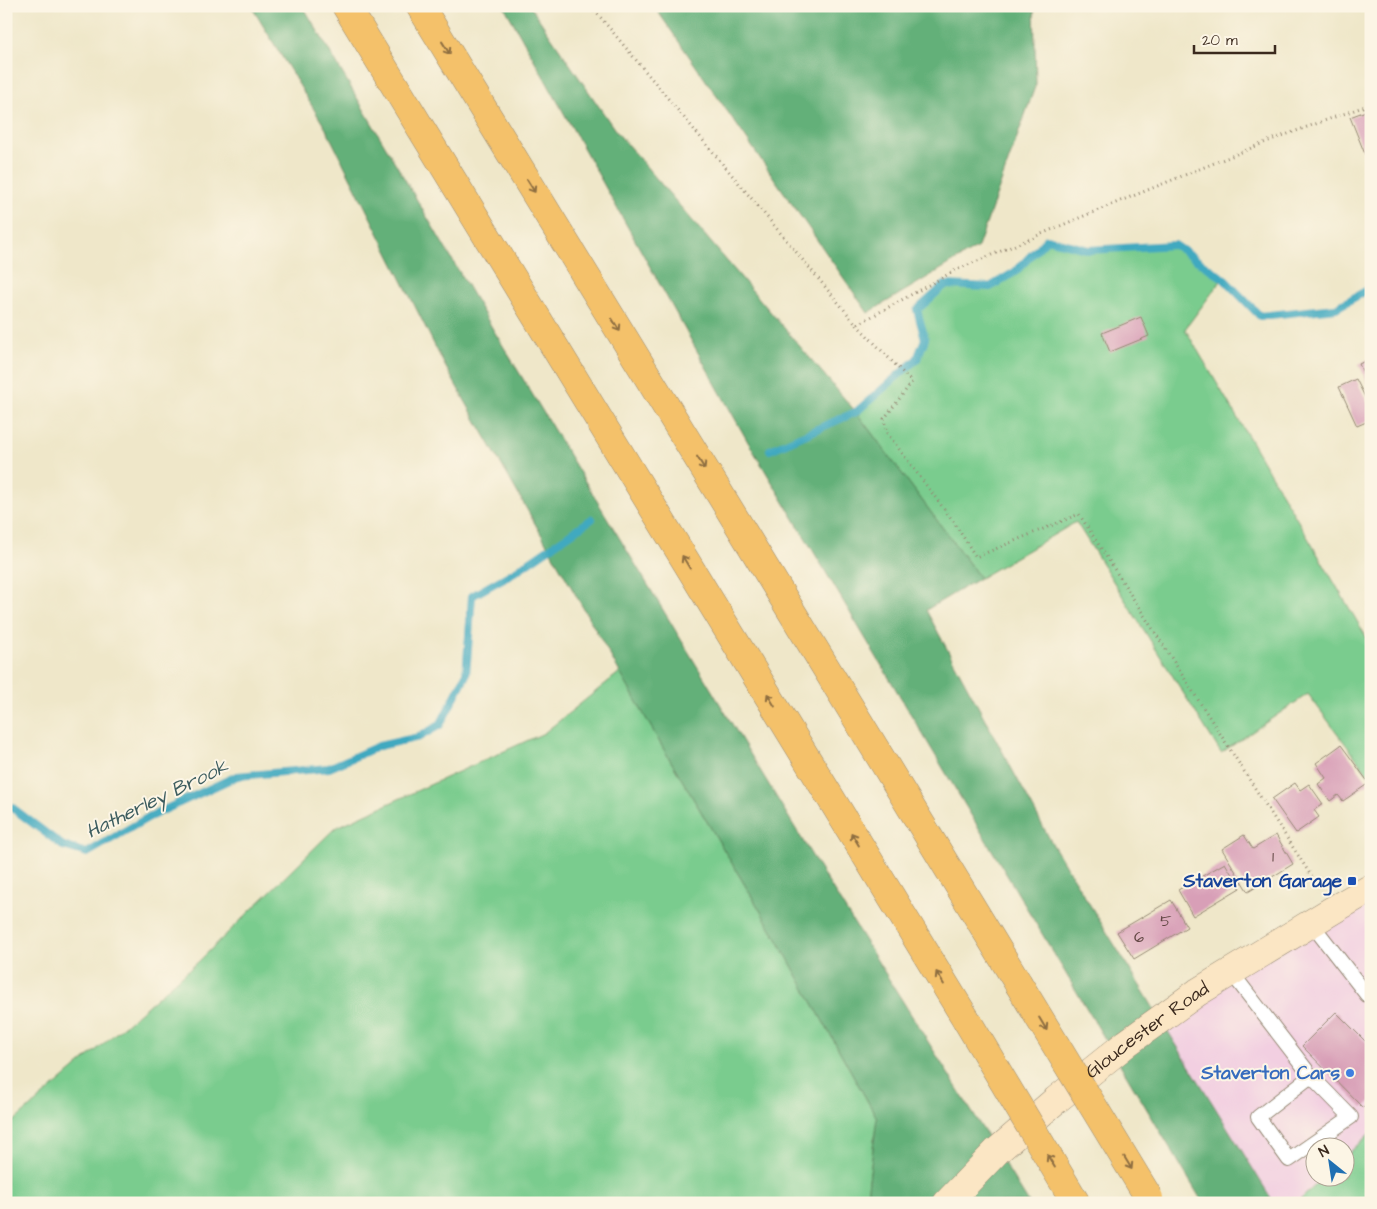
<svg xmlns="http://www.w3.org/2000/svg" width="1377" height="1209" font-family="'Architects Daughter',sans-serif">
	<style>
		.built { fill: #f2cfe1 }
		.green { fill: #7acc8e; stroke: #5a7b56 }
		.forest { fill: #63b079; stroke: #4f6d4c }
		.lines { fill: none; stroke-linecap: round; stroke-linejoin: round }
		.stream { stroke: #40a9c0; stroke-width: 8 }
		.building { fill: #d89fb7 }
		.service-casing { stroke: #958874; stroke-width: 16 }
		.secondary-casing { stroke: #958874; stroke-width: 29 }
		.motorway-casing { stroke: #958874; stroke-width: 29 }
		.path { stroke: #958874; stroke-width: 3; stroke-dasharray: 1 4; stroke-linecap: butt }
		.service { stroke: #fff; stroke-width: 14 }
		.secondary { stroke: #fbe6c4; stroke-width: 28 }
		.motorway { stroke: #f4c16b; stroke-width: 28 }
		.motorway-bridge-casing { stroke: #958874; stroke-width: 29; stroke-linecap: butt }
		.motorway-bridge { stroke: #f4c16b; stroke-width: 28 }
		.oneway { stroke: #8e6e41 }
		.transit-dot { fill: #1a4fb4; stroke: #fcf5e5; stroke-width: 2 }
		.shop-dot { fill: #3f7fe0; stroke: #fcf5e5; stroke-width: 2 }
		.labels { text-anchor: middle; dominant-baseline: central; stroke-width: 4; stroke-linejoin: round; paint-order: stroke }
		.number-label { font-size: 16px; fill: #624744 }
		.transit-label { font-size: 19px; font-weight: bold; fill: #164399; stroke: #fcf5e5; text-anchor: end }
		.street-label { font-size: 19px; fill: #3b2a1e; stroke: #fcf5e5 }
		.shop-label { font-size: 19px; font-weight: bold; fill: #366cbe; stroke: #fcf5e5; text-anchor: end }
		.water-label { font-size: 20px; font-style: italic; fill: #3d5d5f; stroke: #fcf5e5 }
	</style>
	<rect width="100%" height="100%" fill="#fcf5e5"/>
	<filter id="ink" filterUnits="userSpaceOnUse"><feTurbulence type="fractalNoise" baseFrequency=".02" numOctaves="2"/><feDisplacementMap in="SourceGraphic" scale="10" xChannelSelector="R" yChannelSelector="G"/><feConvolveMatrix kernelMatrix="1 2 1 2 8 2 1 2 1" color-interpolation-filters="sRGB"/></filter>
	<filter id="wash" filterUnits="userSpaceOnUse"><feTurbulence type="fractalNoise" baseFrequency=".0096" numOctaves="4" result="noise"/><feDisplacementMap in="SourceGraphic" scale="20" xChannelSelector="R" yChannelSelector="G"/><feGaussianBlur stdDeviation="1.12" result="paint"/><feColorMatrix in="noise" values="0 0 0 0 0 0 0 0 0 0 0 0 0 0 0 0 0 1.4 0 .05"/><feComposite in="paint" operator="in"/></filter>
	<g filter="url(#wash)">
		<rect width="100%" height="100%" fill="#efe7c9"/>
		<!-- built -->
		<path class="built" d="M1360 895 1371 907V1132L1345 1157 1344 1146H1314V1176L1324 1177 1297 1203H1274L1160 1019Z"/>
		<!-- green -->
		<g class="green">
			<path d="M1047 239 1089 250 1175 245 1223 278 1185 329 1371 645V778L1308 694 1221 753 1076 522 980 578 856 412 917 359 924 339 917 310 945 285 990 287 1015 272Z"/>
			<path d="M620 672 663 748 776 937 877 1118 866 1203H6V1128L198 962 335 828 544 733Z"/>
			<path d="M1371 1132V1203H1297L1324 1177 1344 1176 1345 1157Z"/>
		</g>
		<!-- forest -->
		<g class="forest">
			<path d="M251 6H303L494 331 820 869 1029 1203H866L877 1118 776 937 663 748 444 364 326 129Z"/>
			<path d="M504 6H530L615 130 856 412 980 578 926 610 1053 845 1274 1203H1203L748 442Z"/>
			<path d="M654 6H1034L1036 84 978 247 868 313Z"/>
		</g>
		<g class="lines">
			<!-- stream -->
			<g class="stream">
				<path d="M770 450 856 412 917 359 925 339 917 310 945 285 990 287 1015 272 1047 239 1089 250 1175 245 1223 278 1260 316 1336 308 1371 288"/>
				<path d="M6 803 63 846 87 853 149 817 237 776 329 768 379 746 419 737 440 725 466 675 472 596 516 571 592 519"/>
			</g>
		</g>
		<g id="blocks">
			<!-- building -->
			<g class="building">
				<path d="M1371 109V169L1350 117Z"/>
				<path d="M1141 317 1149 336 1110 352 1102 333Z"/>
				<path d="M1371 358V390L1359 364Z"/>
				<path d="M1356 379 1371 409V420L1357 426 1339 387Z"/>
				<path d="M1341 745 1369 783 1343 801 1338 795 1330 801 1318 784 1326 778 1316 763Z"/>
				<path d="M1295 783 1300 790 1309 784 1323 804 1314 810 1319 817 1296 833 1272 799Z"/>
				<path d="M1244 835 1253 849 1276 835 1293 864 1248 892 1222 849Z"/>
				<path d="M1225 863 1240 888 1193 916 1178 890Z"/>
				<path d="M1171 900 1187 927 1134 959 1117 932Z"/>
				<path d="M1336 1012 1366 1042 1371 1037V1101L1363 1108 1302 1046Z"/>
			</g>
		</g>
	</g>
	<g filter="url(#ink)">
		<use href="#blocks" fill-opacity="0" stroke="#958874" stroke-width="1"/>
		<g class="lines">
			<!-- service casing -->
			<g class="service-casing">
				<g id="service">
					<path d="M1311 923 1367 995"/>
					<path d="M1231 972 1311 1076 1351 1117 1289 1160 1258 1117 1311 1076"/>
				</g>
			</g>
			<!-- secondary casing -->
			<g class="secondary-casing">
				<g id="secondary">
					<path id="s1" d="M947 1203 997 1151 1056 1100 1127 1043 1198 992 1333 910 1371 888"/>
				</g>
			</g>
			<!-- motorway casing -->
			<g class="motorway-casing">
				<g id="motorway">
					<path d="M346 6 966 1019"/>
					<path d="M420 6 726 504 1018 983"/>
				</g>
			</g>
			<!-- path -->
			<g class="path">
				<path d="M591 6 857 325 912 382 884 419 887 433 953 521 976 557 1079 514 1319 888"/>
				<path d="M858 324 956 270 1091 213 1271 140 1371 104"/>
			</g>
			<!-- service -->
			<use href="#service" class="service"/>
			<!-- secondary -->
			<use href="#secondary" class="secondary"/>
			<!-- motorway -->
			<use href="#motorway" class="motorway"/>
			<!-- motorway-bridge casing -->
			<g class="motorway-bridge-casing">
				<g id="motorway-bridge">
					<path d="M1018 983 1149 1198"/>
					<path d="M966 1019 1076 1203"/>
				</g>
			</g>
			<!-- motorway-bridge -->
			<use href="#motorway-bridge" class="motorway-bridge"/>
		</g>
		<!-- one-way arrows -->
		<defs><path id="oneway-shaft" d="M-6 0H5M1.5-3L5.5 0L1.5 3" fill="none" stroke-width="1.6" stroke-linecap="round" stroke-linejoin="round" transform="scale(1.25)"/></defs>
		<g class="oneway">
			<use href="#oneway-shaft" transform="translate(446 48) rotate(58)"/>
			<use href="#oneway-shaft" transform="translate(531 186) rotate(58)"/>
			<use href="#oneway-shaft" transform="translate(616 325) rotate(58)"/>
			<use href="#oneway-shaft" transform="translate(701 463) rotate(58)"/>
			<use href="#oneway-shaft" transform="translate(686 562) rotate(-121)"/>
			<use href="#oneway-shaft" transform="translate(771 700) rotate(-121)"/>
			<use href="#oneway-shaft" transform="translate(855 839) rotate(-121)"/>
			<use href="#oneway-shaft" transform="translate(940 978) rotate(-121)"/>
			<use href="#oneway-shaft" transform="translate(1043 1024) rotate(59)"/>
			<use href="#oneway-shaft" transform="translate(1051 1161) rotate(-121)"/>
			<use href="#oneway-shaft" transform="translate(1128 1163) rotate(59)"/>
		</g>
	</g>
	<!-- markers -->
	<rect class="transit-dot" x="1347" y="876" width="10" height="10" rx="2.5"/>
	<circle class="shop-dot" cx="1350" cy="1073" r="5"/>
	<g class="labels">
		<!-- number labels -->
		<g class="number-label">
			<text x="1273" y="857">1</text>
			<text x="1166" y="921">5</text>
			<text x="1139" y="937">6</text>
		</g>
		<!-- transit labels -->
		<g class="transit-label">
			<text x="1342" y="881">Staverton Garage</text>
		</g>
		<!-- street labels -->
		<g class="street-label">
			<text stroke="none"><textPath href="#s1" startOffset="265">Gloucester Road</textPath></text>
		</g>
		<!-- shop labels -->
		<g class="shop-label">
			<text x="1340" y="1073">Staverton Cars</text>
		</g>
		<!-- water labels -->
		<g class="water-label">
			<text transform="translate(157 799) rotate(-26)">Hatherley Brook</text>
		</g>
	</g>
	<!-- margin -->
	<rect width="1377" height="1209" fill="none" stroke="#fcf5e5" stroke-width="25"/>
	<!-- north arrow -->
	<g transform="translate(1330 1162) rotate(330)"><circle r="24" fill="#fcf5e5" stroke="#afa495"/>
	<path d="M0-4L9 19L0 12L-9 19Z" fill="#1f6fb2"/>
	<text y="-8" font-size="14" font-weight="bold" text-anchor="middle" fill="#3b2a1e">N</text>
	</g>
	<!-- scale -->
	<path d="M1194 45v8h81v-8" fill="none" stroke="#3b2a1e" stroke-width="2.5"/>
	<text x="1202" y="45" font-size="15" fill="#3b2a1e" stroke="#fcf5e5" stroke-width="4" paint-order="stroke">20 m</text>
</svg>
